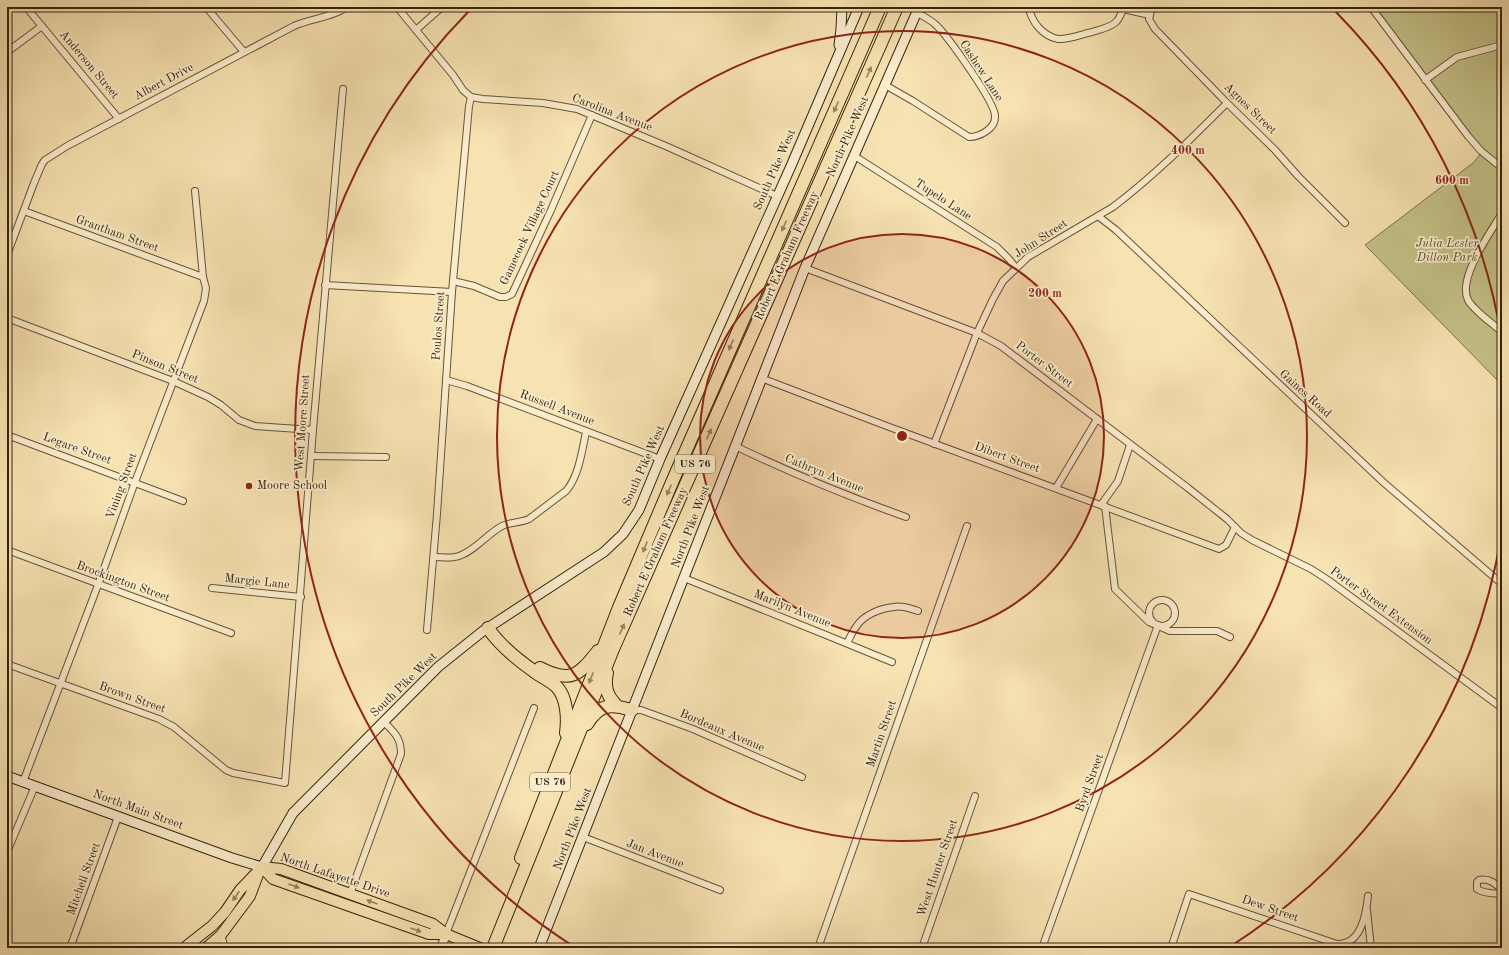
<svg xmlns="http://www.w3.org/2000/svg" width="1509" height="955" font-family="'Old Standard TT',serif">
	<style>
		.green { fill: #c4c187; stroke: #7c724a }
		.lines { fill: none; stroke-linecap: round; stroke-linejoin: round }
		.minor-casing { stroke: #665437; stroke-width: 8 }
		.tertiary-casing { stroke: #665437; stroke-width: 10 }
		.secondary-casing { stroke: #35240e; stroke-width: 11 }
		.primary-casing { stroke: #35240e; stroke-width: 12 }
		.motorway-casing { stroke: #35240e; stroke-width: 14 }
		.minor { stroke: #faeccc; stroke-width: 6 }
		.tertiary { stroke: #faeccc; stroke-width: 8 }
		.secondary { stroke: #faeccc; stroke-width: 9 }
		.primary { stroke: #f7e2b1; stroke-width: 10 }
		.motorway { stroke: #f7e2b1; stroke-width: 12 }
		.oneway { fill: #968360 }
		.ring { fill: none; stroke: #8f2418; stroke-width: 2 }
		.poi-dot { fill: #8f2418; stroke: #faeccc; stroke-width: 1.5 }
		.labels { text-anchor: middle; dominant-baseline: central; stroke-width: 3.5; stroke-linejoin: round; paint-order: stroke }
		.shield { fill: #faeccc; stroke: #706047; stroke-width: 1 }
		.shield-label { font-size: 11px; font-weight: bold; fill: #35240e }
		.street-label { font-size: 12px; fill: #35240e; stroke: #faeccc }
		.park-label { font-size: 12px; font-style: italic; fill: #594b2c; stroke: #faeccc }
		.poi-label { font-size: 12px; fill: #35240e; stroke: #faeccc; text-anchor: start }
		.centre { fill: #8f2418; stroke: #faeccc; stroke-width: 2 }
		.ring-label { font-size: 12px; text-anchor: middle; font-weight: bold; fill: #8f2418; stroke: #faeccc; stroke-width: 3.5; stroke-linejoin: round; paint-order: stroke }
	</style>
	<rect width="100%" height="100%" fill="#f7e2b1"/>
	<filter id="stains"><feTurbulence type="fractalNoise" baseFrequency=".005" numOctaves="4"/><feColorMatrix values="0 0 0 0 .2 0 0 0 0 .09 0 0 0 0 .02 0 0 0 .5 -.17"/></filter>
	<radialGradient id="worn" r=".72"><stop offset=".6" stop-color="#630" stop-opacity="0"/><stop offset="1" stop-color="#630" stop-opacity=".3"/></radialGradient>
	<!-- green -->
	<path class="green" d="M1375 7H1502V385L1365 245 1473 163 1483 151 1468 133Z"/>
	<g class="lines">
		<!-- minor casing -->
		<g class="minor-casing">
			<g id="minor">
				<path d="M26 7 119 119"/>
				<path d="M206 7 244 52"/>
				<path d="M397 7 453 75 463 90 471 97 483 99 543 103 577 109 668 147 777 196"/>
				<path d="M1029 7C1031 22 1043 36 1058 39 1068 40 1082 34 1092 32 1100 29 1111 28 1117 21 1120 17 1122 12 1124 7"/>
				<path d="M1154 7 1151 11 1149 19 1155 29 1227 103 1275 150 1298 176 1345 223"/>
				<path d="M1371 7 1468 136 1481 151 1502 168"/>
				<path d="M1123 9 1150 15"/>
				<path d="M416 30 442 7"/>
				<path d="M7 52 42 26"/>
				<path d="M1425 80 1457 57 1502 45"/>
				<path d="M885 85 913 101 969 137C979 137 996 129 995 116 995 102 947 35 935 24 929 19 923 16 917 13"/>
				<path d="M853 155 997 247 1009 259 1016 268"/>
				<path d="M24 211 203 277"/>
				<path d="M1502 213C1491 232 1457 278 1468 300 1474 311 1492 323 1502 332"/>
				<path d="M1098 216 1116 230 1383 482 1502 584"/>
				<path d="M7 255 34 183 42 164 45 160 67 146 294 26C312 18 331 18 347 7"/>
				<path d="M805 268 977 333 1001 346 1188 488 1227 519 1241 533 1252 540 1311 569 1328 580 1502 708"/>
				<path d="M453 281 474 286 500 297H506L512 294 551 210 592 115"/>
				<path d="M325 285 452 292"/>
				<path d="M7 318 173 381 208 397 221 405 239 420 255 426 313 430"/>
				<path d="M761 378 884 425 1219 549 1226 545 1235 527"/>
				<path d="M446 380 467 386 660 459"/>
				<path d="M7 435 183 501"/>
				<path d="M934 444 977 333 993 299 1003 281 1028 257 1113 207C1154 176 1191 139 1227 103"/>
				<path d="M735 446C791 473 847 496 906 517"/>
				<path d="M312 456 386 457"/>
				<path d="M1056 488 1097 419"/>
				<path d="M1101 505 1118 481 1130 445"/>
				<path d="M1105 506 1115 589 1149 622 1170 631H1217L1230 637"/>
				<path d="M7 550 231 633"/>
				<path d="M434 557C442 557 451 559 459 556 475 551 487 534 502 526 510 522 520 523 529 519L566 491C579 476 582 451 586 432"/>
				<path d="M684 578 826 635 892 662"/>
				<path d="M212 588 301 597"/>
				<circle cx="1162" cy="613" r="13"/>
				<path d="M427 630 437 514 452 292 469 106 471 97"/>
				<path d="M847 643C850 638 852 632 856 627 863 615 881 608 894 607 902 605 911 609 918 611"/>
				<path d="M7 664 159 719 174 727 226 770 233 773 285 783 313 430 343 89"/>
				<path d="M632 710H641L693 729 802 777"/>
				<path d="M23 782 98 585 135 482 204 301 206 288 203 277 195 191"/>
				<path d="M583 837 720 890"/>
				<path d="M7 852 35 786"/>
				<path d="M1502 890C1495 883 1489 878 1479 880L1477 882V889C1484 894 1493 893 1502 894"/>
				<path d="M350 894 401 754C401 738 395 733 384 722"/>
				<path d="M1367 910 1371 948"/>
				<path d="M446 934 534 708"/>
				<path d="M221 935 225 948"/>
				<path d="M70 948 118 817"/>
				<path d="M818 948 967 526"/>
				<path d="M922 948 975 796"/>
				<path d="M1042 948 1158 625"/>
				<path d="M1171 948 1189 894 1337 944C1361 945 1366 915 1368 896"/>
			</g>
		</g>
		<!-- tertiary casing -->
		<g class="tertiary-casing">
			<path id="tertiary" d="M441 948 446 934"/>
		</g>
		<!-- secondary casing -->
		<g class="secondary-casing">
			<g id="secondary">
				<path d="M839 45 841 29 842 7"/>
				<path d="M7 776 232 858 262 867 293 813 438 667 483 631 604 552 623 534 639 510 660 459 791 166 859 7"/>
				<path d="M539 948 805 268 919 7"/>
			</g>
		</g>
		<!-- primary casing -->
		<g class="primary-casing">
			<g id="primary">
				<path d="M262 867 281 869 433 924 446 934 480 948"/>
				<path d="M262 867 273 879 429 934H446"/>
				<path d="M184 948 212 926 225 912 240 890 262 867"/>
				<path d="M206 948 221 935 250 896 259 872"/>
			</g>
		</g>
		<!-- motorway casing -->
		<g class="motorway-casing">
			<g id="motorway">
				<path d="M488 628C499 645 518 660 535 672 542 677 550 681 556 686 567 697 568 718 566 733"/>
				<path d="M540 668C571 684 579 675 598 651"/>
				<path d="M607 673C604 687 607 696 617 706"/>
				<path d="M587 724C600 703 611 704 632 710"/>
				<path d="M521 858 620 605 673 480 880 7"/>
				<path d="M493 948 613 649 897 7"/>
			</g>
		</g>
		<!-- minor -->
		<use href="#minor" class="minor"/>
		<!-- tertiary -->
		<use href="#tertiary" class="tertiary"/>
		<!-- secondary -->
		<use href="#secondary" class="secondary"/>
		<!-- primary -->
		<use href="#primary" class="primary"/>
		<!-- motorway -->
		<use href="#motorway" class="motorway"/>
	</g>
	<!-- one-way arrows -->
	<defs><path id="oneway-solid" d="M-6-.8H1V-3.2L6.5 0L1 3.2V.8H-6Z"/></defs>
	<g class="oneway">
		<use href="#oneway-solid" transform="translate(869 72) rotate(-66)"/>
		<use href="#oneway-solid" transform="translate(836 107) rotate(114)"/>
		<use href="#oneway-solid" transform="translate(784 226) rotate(114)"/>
		<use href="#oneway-solid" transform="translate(731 345) rotate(114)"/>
		<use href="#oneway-solid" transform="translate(709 434) rotate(-66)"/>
		<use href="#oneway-solid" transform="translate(669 490) rotate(113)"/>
		<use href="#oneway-solid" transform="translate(645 547) rotate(113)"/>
		<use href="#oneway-solid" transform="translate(622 629) rotate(-66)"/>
		<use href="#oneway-solid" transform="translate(591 678) rotate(111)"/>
		<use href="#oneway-solid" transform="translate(294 886) rotate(20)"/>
		<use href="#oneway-solid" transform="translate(236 896) rotate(125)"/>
		<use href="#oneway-solid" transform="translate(372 902) rotate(-160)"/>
		<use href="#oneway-solid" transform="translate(416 930) rotate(20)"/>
	</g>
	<!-- distance rings -->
	<circle cx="902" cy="436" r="202" fill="#8f2418" fill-opacity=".12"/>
	<g class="ring">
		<circle cx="902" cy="436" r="202"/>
		<circle cx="902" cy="436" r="405"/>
		<path d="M1502 531A607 607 0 0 1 1228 948M576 948A607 607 0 0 1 469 11M1335 11A607 607 0 0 1 1502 341"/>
	</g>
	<!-- markers -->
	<circle class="poi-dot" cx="249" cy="486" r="4"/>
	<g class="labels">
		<!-- shield labels -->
		<g class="shield">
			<rect x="675" y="455" width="40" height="18" rx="3"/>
			<rect x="530" y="773" width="40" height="18" rx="3"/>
		</g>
		<g class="shield-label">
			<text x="695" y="464">US 76</text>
			<text x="550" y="782">US 76</text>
		</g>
		<!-- street labels -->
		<g class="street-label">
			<text transform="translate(89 65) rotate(50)">Anderson Street</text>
			<text transform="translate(981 71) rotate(57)">Cashew Lane</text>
			<text transform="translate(164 82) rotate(-28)">Albert Drive</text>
			<text transform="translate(1250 109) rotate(44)">Agnes Street</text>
			<text transform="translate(612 113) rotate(21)">Carolina Avenue</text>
			<text transform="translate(848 137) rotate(-66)">North Pike West</text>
			<text transform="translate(775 170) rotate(-66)">South Pike West</text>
			<text transform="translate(943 200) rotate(33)">Tupelo Lane</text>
			<text transform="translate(530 228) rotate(-65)">Gamecock Village Court</text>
			<text transform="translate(117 234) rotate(20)">Grantham Street</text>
			<text transform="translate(1041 239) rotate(-33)">John Street</text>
			<text transform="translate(787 256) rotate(-66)">Robert E Graham Freeway</text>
			<text transform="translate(439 326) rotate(-86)">Poulos Street</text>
			<text transform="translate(1044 365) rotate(37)">Porter Street</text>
			<text transform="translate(165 367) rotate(22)">Pinson Street</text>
			<text transform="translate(1305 394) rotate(42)">Gaines Road</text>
			<text transform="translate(557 408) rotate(21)">Russell Avenue</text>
			<text transform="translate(303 423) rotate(-86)">West Moore Street</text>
			<text transform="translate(77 449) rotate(20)">Legare Street</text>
			<text transform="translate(1007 458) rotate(20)">Dibert Street</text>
			<text transform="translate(644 466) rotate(-66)">South Pike West</text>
			<text transform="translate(824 474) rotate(22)">Cathryn Avenue</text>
			<text transform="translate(122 486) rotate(-70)">Vining Street</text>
			<text transform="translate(691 527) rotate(-69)">North Pike West</text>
			<text transform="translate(656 552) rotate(-66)">Robert E Graham Freeway</text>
			<text transform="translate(123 582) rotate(20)">Brockington Street</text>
			<text transform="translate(257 582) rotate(6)">Margie Lane</text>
			<text transform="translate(1381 606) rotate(36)">Porter Street Extension</text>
			<text transform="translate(792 609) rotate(22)">Marilyn Avenue</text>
			<text transform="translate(404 685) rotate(-44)">South Pike West</text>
			<text transform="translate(132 698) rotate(20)">Brown Street</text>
			<text transform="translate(722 731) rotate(23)">Bordeaux Avenue</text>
			<text transform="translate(882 734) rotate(-71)">Martin Street</text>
			<text transform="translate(1090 783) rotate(-70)">Byrd Street</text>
			<text transform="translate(138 810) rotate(20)">North Main Street</text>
			<text transform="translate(573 829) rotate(-69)">North Pike West</text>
			<text transform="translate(655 854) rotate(21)">Jan Avenue</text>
			<text transform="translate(938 868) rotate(-71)">West Hunter Street</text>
			<text transform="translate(335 876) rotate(19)">North Lafayette Drive</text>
			<text transform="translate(84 879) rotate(-70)">Mitchell Street</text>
			<text transform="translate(1270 909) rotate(19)">Dew Street</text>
		</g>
		<!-- park labels -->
		<g class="park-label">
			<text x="1447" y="244">Julia Lester<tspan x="1447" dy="14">Dillon Park</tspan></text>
		</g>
		<!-- poi labels -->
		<g class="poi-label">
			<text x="257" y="486">Moore School</text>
		</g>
	</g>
	<circle cx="902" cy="436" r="6" class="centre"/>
	<g class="ring-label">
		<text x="1188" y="154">400 m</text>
		<text x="1452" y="184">600 m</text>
		<text x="1045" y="297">200 m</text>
	</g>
	<!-- margin -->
	<rect width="1509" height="955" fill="none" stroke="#f7e2b1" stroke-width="24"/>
	<rect x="8" y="8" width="1493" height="939" fill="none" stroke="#35240e" stroke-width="2"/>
	<rect x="12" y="12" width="1485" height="931" fill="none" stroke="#35240e"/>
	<rect width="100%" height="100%" filter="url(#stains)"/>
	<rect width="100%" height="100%" fill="url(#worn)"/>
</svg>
